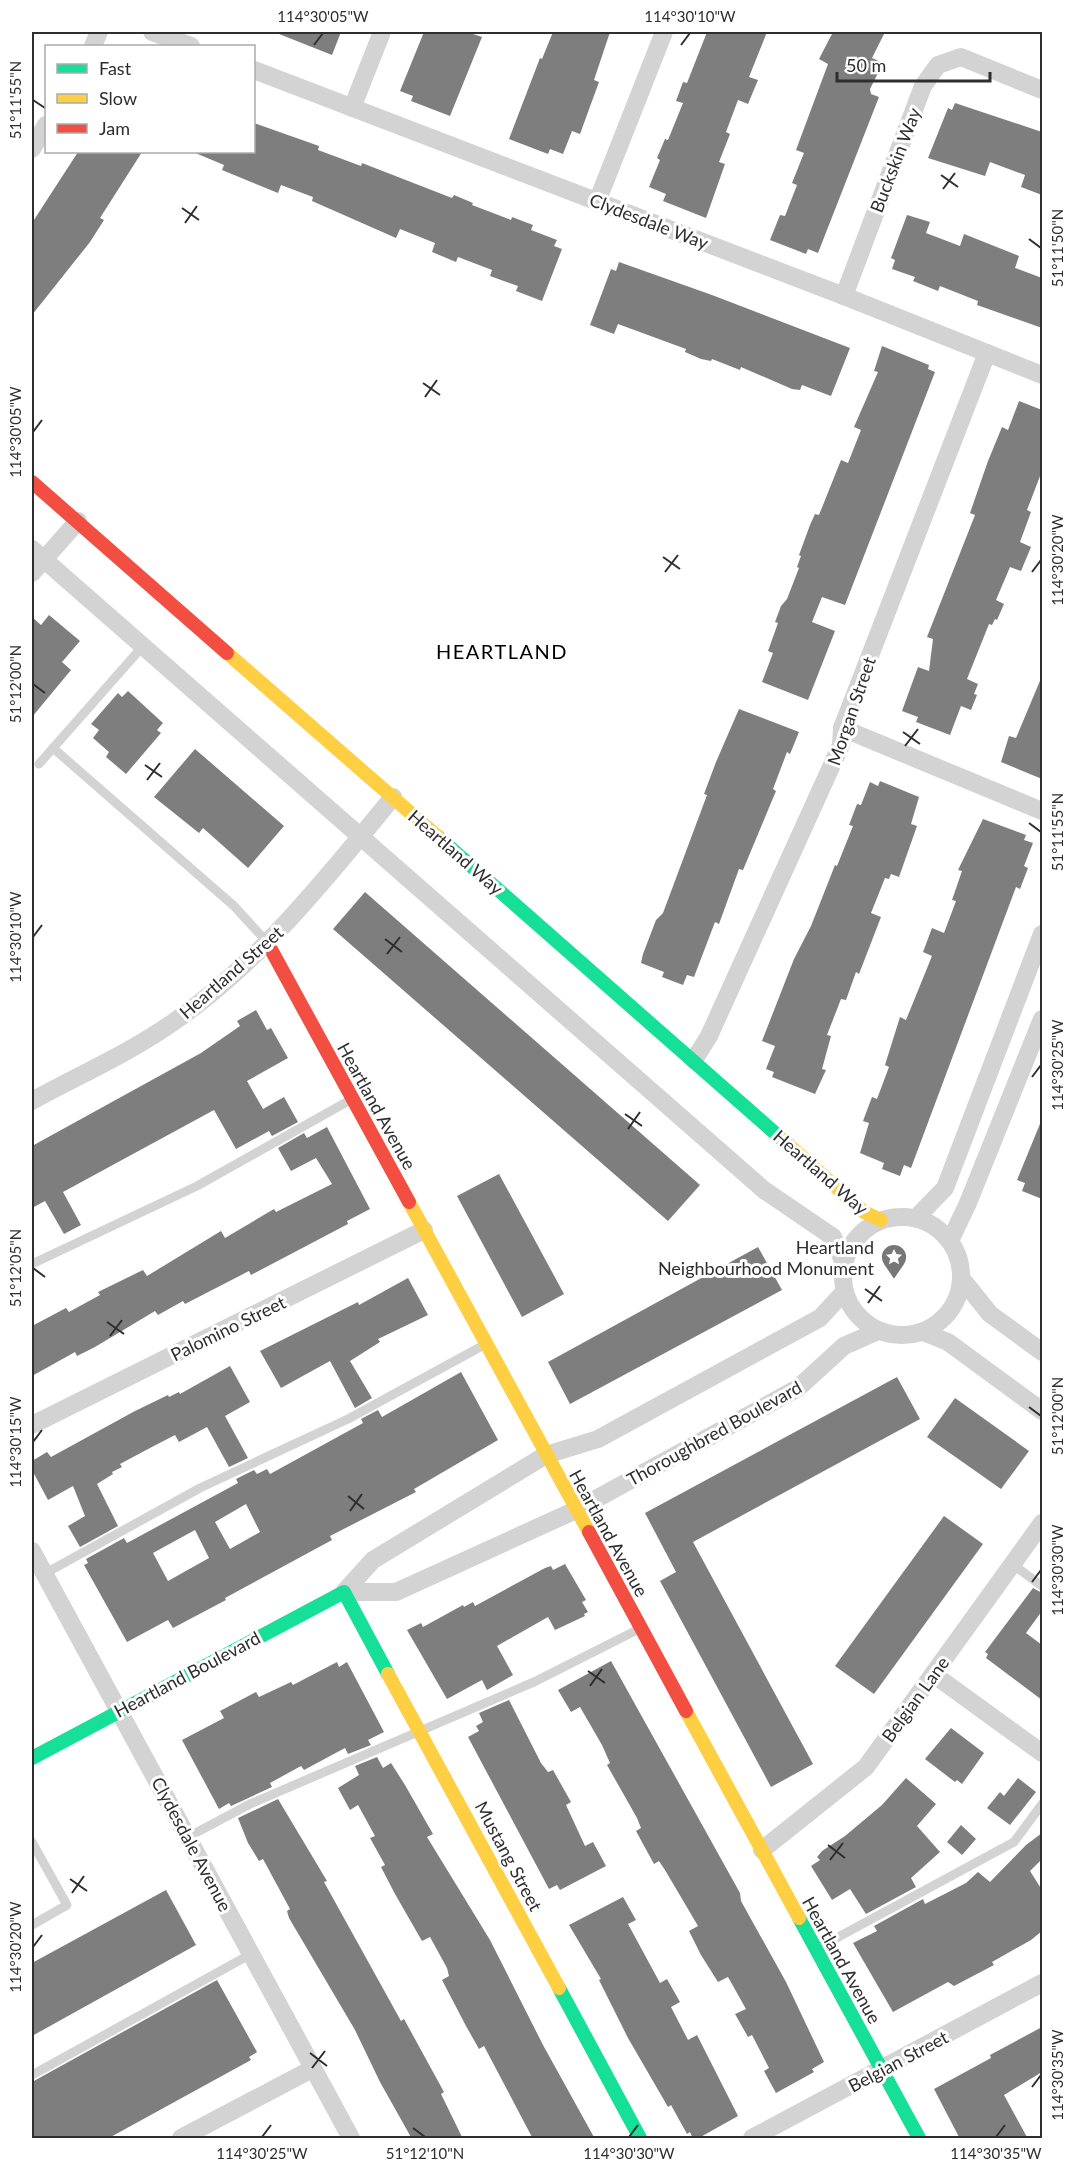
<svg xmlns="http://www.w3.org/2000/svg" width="1074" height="2170" font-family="Lato,sans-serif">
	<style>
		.building { fill: #7e7e7e; fill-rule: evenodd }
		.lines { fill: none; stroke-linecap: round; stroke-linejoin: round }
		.lane { stroke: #d3d3d3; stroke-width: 9 }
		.street { stroke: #d3d3d3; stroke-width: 18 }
		.fast { stroke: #16e098; stroke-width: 14 }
		.slow { stroke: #ffcf43; stroke-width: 14 }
		.jam { stroke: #f24e42; stroke-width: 14 }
		.ticks { fill: none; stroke: #2e2e2e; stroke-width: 2 }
		.labels { text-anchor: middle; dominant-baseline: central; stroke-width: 6; stroke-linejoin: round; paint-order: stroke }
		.street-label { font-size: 18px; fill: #2e2e2e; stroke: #fff }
		.poi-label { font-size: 18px; fill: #2e2e2e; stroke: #fff; text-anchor: end }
		.neighbourhood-label { font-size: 20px; letter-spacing: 1.5px; fill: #000; stroke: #fff }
		.neatline { fill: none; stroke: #2e2e2e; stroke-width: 2 }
		.ticks-label { font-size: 15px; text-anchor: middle; fill: #2e2e2e }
	</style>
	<rect width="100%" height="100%" fill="#fff"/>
	<!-- building -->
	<g class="building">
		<path d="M274 32H341L332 55Z"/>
		<path d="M424 32H467L482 37 450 116 411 101 413 96 400 91Z"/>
		<path d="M553 32H610L594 80 599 82 580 134 572 131 563 154 550 149 548 154 509 139 540 58 542 59Z"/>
		<path d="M707 32H767L749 77 758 80 748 104 738 100 726 132 730 134 719 162 725 164 706 218 663 201 666 194 649 187 660 160 657 158 665 139 668 140 683 103 676 101 683 82 687 83Z"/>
		<path d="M833 32H885L872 58 883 63 870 89 871 94 879 97 818 253 808 249 806 254 770 240 780 215 785 216 797 185 792 183 804 153 796 150 828 64 819 59Z"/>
		<path d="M955 103 1042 132V195L1021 187 1025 175 990 162 985 176 928 158 948 108 952 110Z"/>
		<path d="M254 123 319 146 318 150 361 166 362 163 452 198 454 195 473 203 472 205 511 220 512 217 533 225 531 230 557 240 554 246 562 249 542 301 516 291 518 286 490 276 492 270 458 257 456 262 432 252 435 243 400 229 396 238 312 201 313 197 281 185 278 193 222 170 224 165 193 152H254Z"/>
		<path d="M78 152H142L100 218 104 220 90 242 32 315V223Z"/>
		<path d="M907 215 930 222 926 233 960 246 964 234 1019 256 1015 268 1042 278V328L977 305 978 301 940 286 938 291 913 281 915 277 892 269 895 260 891 258Z"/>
		<path d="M619 262 712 295 850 348 831 396 802 385 800 390 792 389 741 367 740 370 712 359 711 361 701 359 685 352 686 349 618 324 614 334 590 325 611 269 616 271Z"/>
		<path d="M882 346 929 365 928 369 935 372 845 605 822 597 812 622 835 631 808 700 762 682 773 653 768 651 778 623 775 622 781 606 787 599 799 568 797 567 801 556 799 555 810 525 815 514 819 515 841 460 848 463 861 430 854 427 878 372 874 371Z"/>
		<path d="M1019 401 1042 410V471L1027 510 1031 512 1020 542 1031 547 1021 571 1010 567 996 600 1004 604 997 620 995 619 992 625 989 624 967 679 978 684 974 694 977 695 971 710 961 706 950 735 916 722 918 717 902 711 918 667 929 671 933 639 927 637 975 515 970 513 988 461 1002 427 1008 430Z"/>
		<path d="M49 615 80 641 62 662 71 670 32 717V617L41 625Z"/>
		<path d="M1042 676V779L1001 762 1009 736 1016 738Z"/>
		<path d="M128 691 163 723 157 730 161 733 126 774 106 757 109 752 93 738 99 730 91 724 118 693 122 697Z"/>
		<path d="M739 709 799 732 790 754 787 752 773 789 776 791 743 870 739 869 719 924 715 922 694 977 687 975 683 985 662 977 664 972 641 963 643 954 656 920 663 913 707 795 704 794 716 762Z"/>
		<path d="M195 749 284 826 248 868 203 828 199 833 154 797Z"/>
		<path d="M880 781 919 797 911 824 917 826 899 877 891 874 889 879 885 878 871 913 881 917 859 974 856 972 846 1000 841 999 827 1035 831 1036 822 1069 826 1070 815 1094 772 1077 774 1072 766 1069 775 1046 762 1041 794 959 811 926 835 865 837 866 853 826 849 825 857 804 861 805 870 782 878 786Z"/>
		<path d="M983 819 1026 835 1024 840 1033 843 1024 866 1028 868 1020 889 1016 887 911 1168 904 1165 900 1176 882 1169 884 1163 860 1153 869 1123 863 1121 872 1097 877 1099 889 1067 885 1065 900 1017 906 1020 932 956 923 952 932 928 944 933 956 901 952 900 962 871 958 870Z"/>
		<path d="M365 892 700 1185 668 1221 333 929Z"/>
		<path d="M256 1010 267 1030 271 1028 288 1058 247 1081 263 1109 284 1097 298 1122 272 1136 269 1131 236 1149 214 1110 63 1192 81 1225 64 1234 45 1201 32 1208V1146L201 1053 240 1026 237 1021Z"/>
		<path d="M1042 1119V1199L1022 1191 1025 1183 1017 1180Z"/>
		<path d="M327 1127 370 1209 347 1221 348 1224 251 1275 249 1271 185 1304 183 1301 158 1315 155 1311 95 1347 77 1356 75 1352 32 1376V1326L66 1308 69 1312 100 1295 98 1292 143 1270 147 1276 221 1231 225 1238 274 1209 276 1212 332 1184 316 1158 291 1171 278 1148 304 1133 307 1138Z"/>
		<path d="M499 1174 564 1294 522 1317 457 1196Z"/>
		<path d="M758 1247 782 1290 570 1404 548 1362Z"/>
		<path d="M408 1278 428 1315 378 1339 380 1342 350 1361 372 1398 355 1408 330 1361 281 1388 260 1351 358 1302 359 1305Z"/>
		<path d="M230 1366 250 1402 225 1416 248 1458 229 1467 207 1427 179 1442 175 1435 150 1448 120 1464 122 1467 112 1472 113 1474 97 1484 118 1526 80 1547 68 1526 85 1516 73 1486 48 1500 32 1470V1461L47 1452 51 1457 135 1411 168 1395 169 1397 179 1392 180 1394Z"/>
		<path d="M461 1372 498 1440 414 1489 416 1492 330 1536 332 1540 225 1598 226 1600 173 1628 168 1620 127 1642 84 1565 88 1563 86 1559 124 1538 127 1543 238 1483 236 1479 254 1470 257 1474 267 1469 270 1474 363 1423 361 1419 378 1410 382 1417ZM246 1504 260 1532 230 1549 215 1522ZM195 1530 209 1558 168 1581 153 1553Z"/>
		<path d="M897 1377 920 1419 693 1542 813 1764 771 1787 660 1581 676 1572 645 1513Z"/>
		<path d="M955 1398 1029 1451 1001 1489 927 1437Z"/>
		<path d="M944 1516 983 1544 874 1694 835 1666Z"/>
		<path d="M565 1564 586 1600 582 1602 588 1612 584 1614 585 1616 555 1630 548 1617 497 1646 513 1675 487 1690 482 1680 447 1699 407 1630 421 1623 423 1627 463 1605 464 1607 473 1602 475 1606 545 1568 551 1566 553 1570Z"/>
		<path d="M1033 1588 1042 1593V1611L1026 1633 1042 1645V1700L986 1658 988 1654 985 1652Z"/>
		<path d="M611 1661 740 1893 741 1901 786 1982 824 2062 812 2069 814 2072 776 2093 764 2071 769 2068 752 2035 748 2037 735 2014 746 2009 728 1977 718 1982 701 1955 689 1931 698 1926 665 1870 659 1861 654 1864 636 1831 641 1828 637 1818 607 1765 610 1763 602 1745 580 1707 571 1712 558 1690Z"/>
		<path d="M337 1662 339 1667 347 1662 384 1732 368 1740 371 1745 348 1754 345 1748 304 1770 301 1766 270 1783 272 1787 231 1806 229 1803 219 1809 182 1740 224 1718 220 1711 256 1692 259 1697 291 1682 293 1685Z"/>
		<path d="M509 1700 541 1763 548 1772 553 1770 571 1802 566 1805 585 1846 593 1842 606 1866 560 1890 557 1885 549 1889 468 1737 479 1731 476 1726 483 1722 479 1713Z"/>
		<path d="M951 1728 984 1753 962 1784 957 1780 955 1782 925 1759Z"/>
		<path d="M377 1757 383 1768 391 1763 405 1785 433 1834 427 1837 490 1940 543 2045 595 2139H533L484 2046 479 2049 466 2026 442 1980 449 1976 447 1968 430 1937 422 1941 395 1894 381 1867 385 1865 370 1838 375 1836 358 1805 350 1810 338 1788 359 1775 355 1766Z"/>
		<path d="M906 1778 936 1804 917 1826 940 1852 911 1878 916 1887 866 1914 850 1889 832 1900 811 1866 820 1860 817 1857 822 1851 845 1836 882 1805Z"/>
		<path d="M1018 1778 1036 1792 1010 1825 987 1808 1000 1792 1004 1796Z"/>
		<path d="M278 1799 327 1881 324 1882 401 2021 404 2019 444 2092 441 2094 463 2139H412L380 2082 355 2030 289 1918 287 1911 290 1909 263 1859 259 1861 248 1843 238 1818Z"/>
		<path d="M961 1825 976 1839 962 1855 947 1842Z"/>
		<path d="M1042 1833V1859L1030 1871 1042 1890V1931L1031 1940 992 1962 994 1965 954 1986 948 1982 893 2012 853 1943 877 1931 874 1926 923 1899 925 1904 966 1883 978 1872 990 1882 1026 1845Z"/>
		<path d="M166 1890 196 1945 32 2036V1963Z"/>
		<path d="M623 1897 636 1920 628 1924 660 1983 667 1979 680 2002 671 2007 688 2040 697 2035 738 2116 697 2139H693L690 2132 687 2134 671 2105 668 2107 628 2038 599 1980 601 1979 569 1925Z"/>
		<path d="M217 1980 257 2052 249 2057 251 2060 107 2139H32V2082Z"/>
		<path d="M1042 2027V2072L1004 2095 1028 2139H960L934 2089 991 2058 990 2055Z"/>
	</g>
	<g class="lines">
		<!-- lane -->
		<g class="lane">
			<path d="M53 748 234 906 267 942"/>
			<path d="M39 764 143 646"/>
			<path d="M32 1264 197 1186 352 1099"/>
			<path d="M1012 1564 1042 1586"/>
			<path d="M44 1574 200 1488 348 1419 484 1345"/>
			<path d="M188 1837 250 1804 534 1682 639 1629"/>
			<path d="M32 1842 67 1905 32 1925"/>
			<path d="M818 1948 1014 1842 1042 1804"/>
			<path d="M32 2075 251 1954"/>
		</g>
		<!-- street -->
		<g class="street">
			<path d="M152 32 191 46"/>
			<path d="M93 46 99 32"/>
			<path d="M254 70 844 296 1042 375"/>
			<path d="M352 108 382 32"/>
			<path d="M32 149 46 125"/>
			<path d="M597 202 664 32"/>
			<path d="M844 296 923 86 938 65 961 57 1042 90"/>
			<path d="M32 549 764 1190 833 1237 843 1261"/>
			<path d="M32 573 78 521"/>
			<path d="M842 728 1042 811"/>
			<path d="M694 1060 709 1036 841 745 842 728 987 353"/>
			<path d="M32 1101C79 1075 130 1053 175 1021 261 961 326 879 393 797"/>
			<circle cx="902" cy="1276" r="59"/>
			<path d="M916 1218 945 1188 1042 934"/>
			<path d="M950 1241 968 1203 1042 1019"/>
			<path d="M961 1278 990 1314 1042 1352"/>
			<path d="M844 1292 820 1318 598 1439 546 1455 373 1560 344 1592H396L576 1510 798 1388 844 1346 878 1331"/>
			<path d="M923 1332 948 1342 1042 1411"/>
			<path d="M32 1425 424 1230"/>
			<path d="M32 1551 351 2138"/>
			<path d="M933 1674 1042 1753"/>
			<path d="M762 1850 866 1767 1042 1523"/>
			<path d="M181 2138 312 2069"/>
			<path d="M752 2138 1042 1983"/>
		</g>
		<!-- fast -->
		<g class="fast">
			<path d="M437 836 784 1141"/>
			<path d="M32 1758 344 1592 388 1674"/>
			<path d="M799 1918 919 2138"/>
			<path d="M559 1988 640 2138"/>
		</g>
		<!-- slow -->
		<g class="slow">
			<path d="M227 653 437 836"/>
			<path d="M784 1141 864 1212 881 1220"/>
			<path d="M409 1202 589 1532"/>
			<path d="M388 1674 559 1988"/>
			<path d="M686 1711 799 1918"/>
		</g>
		<!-- jam -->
		<g class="jam">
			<path d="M32 482 227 653"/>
			<path d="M268 944 409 1202"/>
			<path d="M589 1532 686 1711"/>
		</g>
	</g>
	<!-- ticks -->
	<path class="ticks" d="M314 45 323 33M681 45 690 33M33 100 45 108M941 175 958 187M943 189 955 173M182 208 199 220M185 223 197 206M1029 239 1041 248M423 383 440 395M425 397 437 380M33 432 42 420M663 557 680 569M665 572 678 555M1032 572 1041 560M33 684 45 693M903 732 920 744M905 746 918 729M145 765 162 777M147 780 160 763M1029 823 1041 832M33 937 42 925M385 939 402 952M387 954 400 937M1032 1077 1041 1065M625 1114 642 1126M628 1129 640 1112M33 1268 45 1277M865 1289 882 1301M868 1303 880 1286M107 1322 124 1334M110 1336 122 1320M1029 1407 1041 1416M33 1442 42 1430M348 1496 364 1509M350 1511 362 1494M1032 1582 1041 1570M588 1671 605 1683M590 1686 602 1669M828 1845 845 1858M830 1860 843 1843M70 1879 87 1891M72 1893 84 1876M33 1947 42 1935M310 2053 327 2066M312 2068 325 2051M1032 2087 1041 2075M413 2128 425 2137M262 2137 271 2125M629 2137 638 2125M996 2137 1005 2125"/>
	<!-- icons -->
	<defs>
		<g id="sight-pin" transform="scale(1.35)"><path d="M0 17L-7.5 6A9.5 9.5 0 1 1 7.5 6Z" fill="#777" stroke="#fff"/><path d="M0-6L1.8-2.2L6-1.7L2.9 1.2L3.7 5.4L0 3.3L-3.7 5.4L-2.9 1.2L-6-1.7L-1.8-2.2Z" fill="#fff"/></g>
	</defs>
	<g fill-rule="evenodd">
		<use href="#sight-pin" x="894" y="1257"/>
	</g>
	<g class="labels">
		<!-- street labels -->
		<g class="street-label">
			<text transform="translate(895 160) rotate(-69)">Buckskin Way</text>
			<text transform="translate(649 221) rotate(21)">Clydesdale Way</text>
			<text transform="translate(851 711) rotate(-71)">Morgan Street</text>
			<text transform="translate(456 852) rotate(41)">Heartland Way</text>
			<text transform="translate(231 972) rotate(-41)">Heartland Street</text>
			<text transform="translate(377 1106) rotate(61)">Heartland Avenue</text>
			<text transform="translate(821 1172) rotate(41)">Heartland Way</text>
			<text transform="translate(228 1328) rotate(-26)">Palomino Street</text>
			<text transform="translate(714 1433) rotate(-29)">Thoroughbred Boulevard</text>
			<text transform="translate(609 1533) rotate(61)">Heartland Avenue</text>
			<text transform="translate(187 1674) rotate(-28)">Heartland Boulevard</text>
			<text transform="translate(915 1699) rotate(-54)">Belgian Lane</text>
			<text transform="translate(192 1844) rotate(62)">Clydesdale Avenue</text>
			<text transform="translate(509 1856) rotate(62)">Mustang Street</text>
			<text transform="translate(842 1960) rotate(61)">Heartland Avenue</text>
			<text transform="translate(898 2061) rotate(-28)">Belgian Street</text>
		</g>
		<!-- poi labels -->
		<g class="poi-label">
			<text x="874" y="1247">Heartland<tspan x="874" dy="21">Neighbourhood Monument</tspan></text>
		</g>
		<!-- neighbourhood labels -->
		<g class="neighbourhood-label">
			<text x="502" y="651">HEARTLAND</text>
		</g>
	</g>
	<!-- border -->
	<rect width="1074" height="2170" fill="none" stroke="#ffffff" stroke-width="66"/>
	<!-- legend -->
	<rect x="45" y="45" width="210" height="108" fill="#ffffff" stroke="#ababab" stroke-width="1.5"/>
	<rect x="57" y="64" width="30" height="9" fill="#16e098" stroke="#ababab" stroke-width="1.5"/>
	<text x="99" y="75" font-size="18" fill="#2e2e2e">Fast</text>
	<rect x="57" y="94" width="30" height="9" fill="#ffcf43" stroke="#ababab" stroke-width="1.5"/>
	<text x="99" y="105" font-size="18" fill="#2e2e2e">Slow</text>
	<rect x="57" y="124" width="30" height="9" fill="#f24e42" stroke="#ababab" stroke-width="1.5"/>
	<text x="99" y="135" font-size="18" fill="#2e2e2e">Jam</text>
	<!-- scale -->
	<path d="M837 72v9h153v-9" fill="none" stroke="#2e2e2e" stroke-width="3"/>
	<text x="846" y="72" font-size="18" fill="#2e2e2e" stroke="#ffffff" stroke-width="4.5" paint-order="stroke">50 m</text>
	<rect x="33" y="33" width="1008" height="2104" class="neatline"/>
	<g class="ticks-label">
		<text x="323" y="22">114°30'05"W</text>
		<text x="690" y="22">114°30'10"W</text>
		<text transform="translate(16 100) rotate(-90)" y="5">51°11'55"N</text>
		<text transform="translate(1058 248) rotate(-90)" y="5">51°11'50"N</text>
		<text transform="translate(16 432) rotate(-90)" y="5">114°30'05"W</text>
		<text transform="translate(1058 560) rotate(-90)" y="5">114°30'20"W</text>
		<text transform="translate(16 684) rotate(-90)" y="5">51°12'00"N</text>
		<text transform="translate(1058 832) rotate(-90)" y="5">51°11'55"N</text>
		<text transform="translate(16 937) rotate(-90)" y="5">114°30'10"W</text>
		<text transform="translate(1058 1065) rotate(-90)" y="5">114°30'25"W</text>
		<text transform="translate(16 1268) rotate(-90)" y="5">51°12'05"N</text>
		<text transform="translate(1058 1416) rotate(-90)" y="5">51°12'00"N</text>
		<text transform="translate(16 1442) rotate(-90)" y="5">114°30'15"W</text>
		<text transform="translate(1058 1570) rotate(-90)" y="5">114°30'30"W</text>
		<text transform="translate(16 1947) rotate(-90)" y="5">114°30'20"W</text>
		<text transform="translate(1058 2075) rotate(-90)" y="5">114°30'35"W</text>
		<text x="262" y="2159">114°30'25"W</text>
		<text x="425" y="2159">51°12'10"N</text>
		<text x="629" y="2159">114°30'30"W</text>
		<text x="996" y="2159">114°30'35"W</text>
	</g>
</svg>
